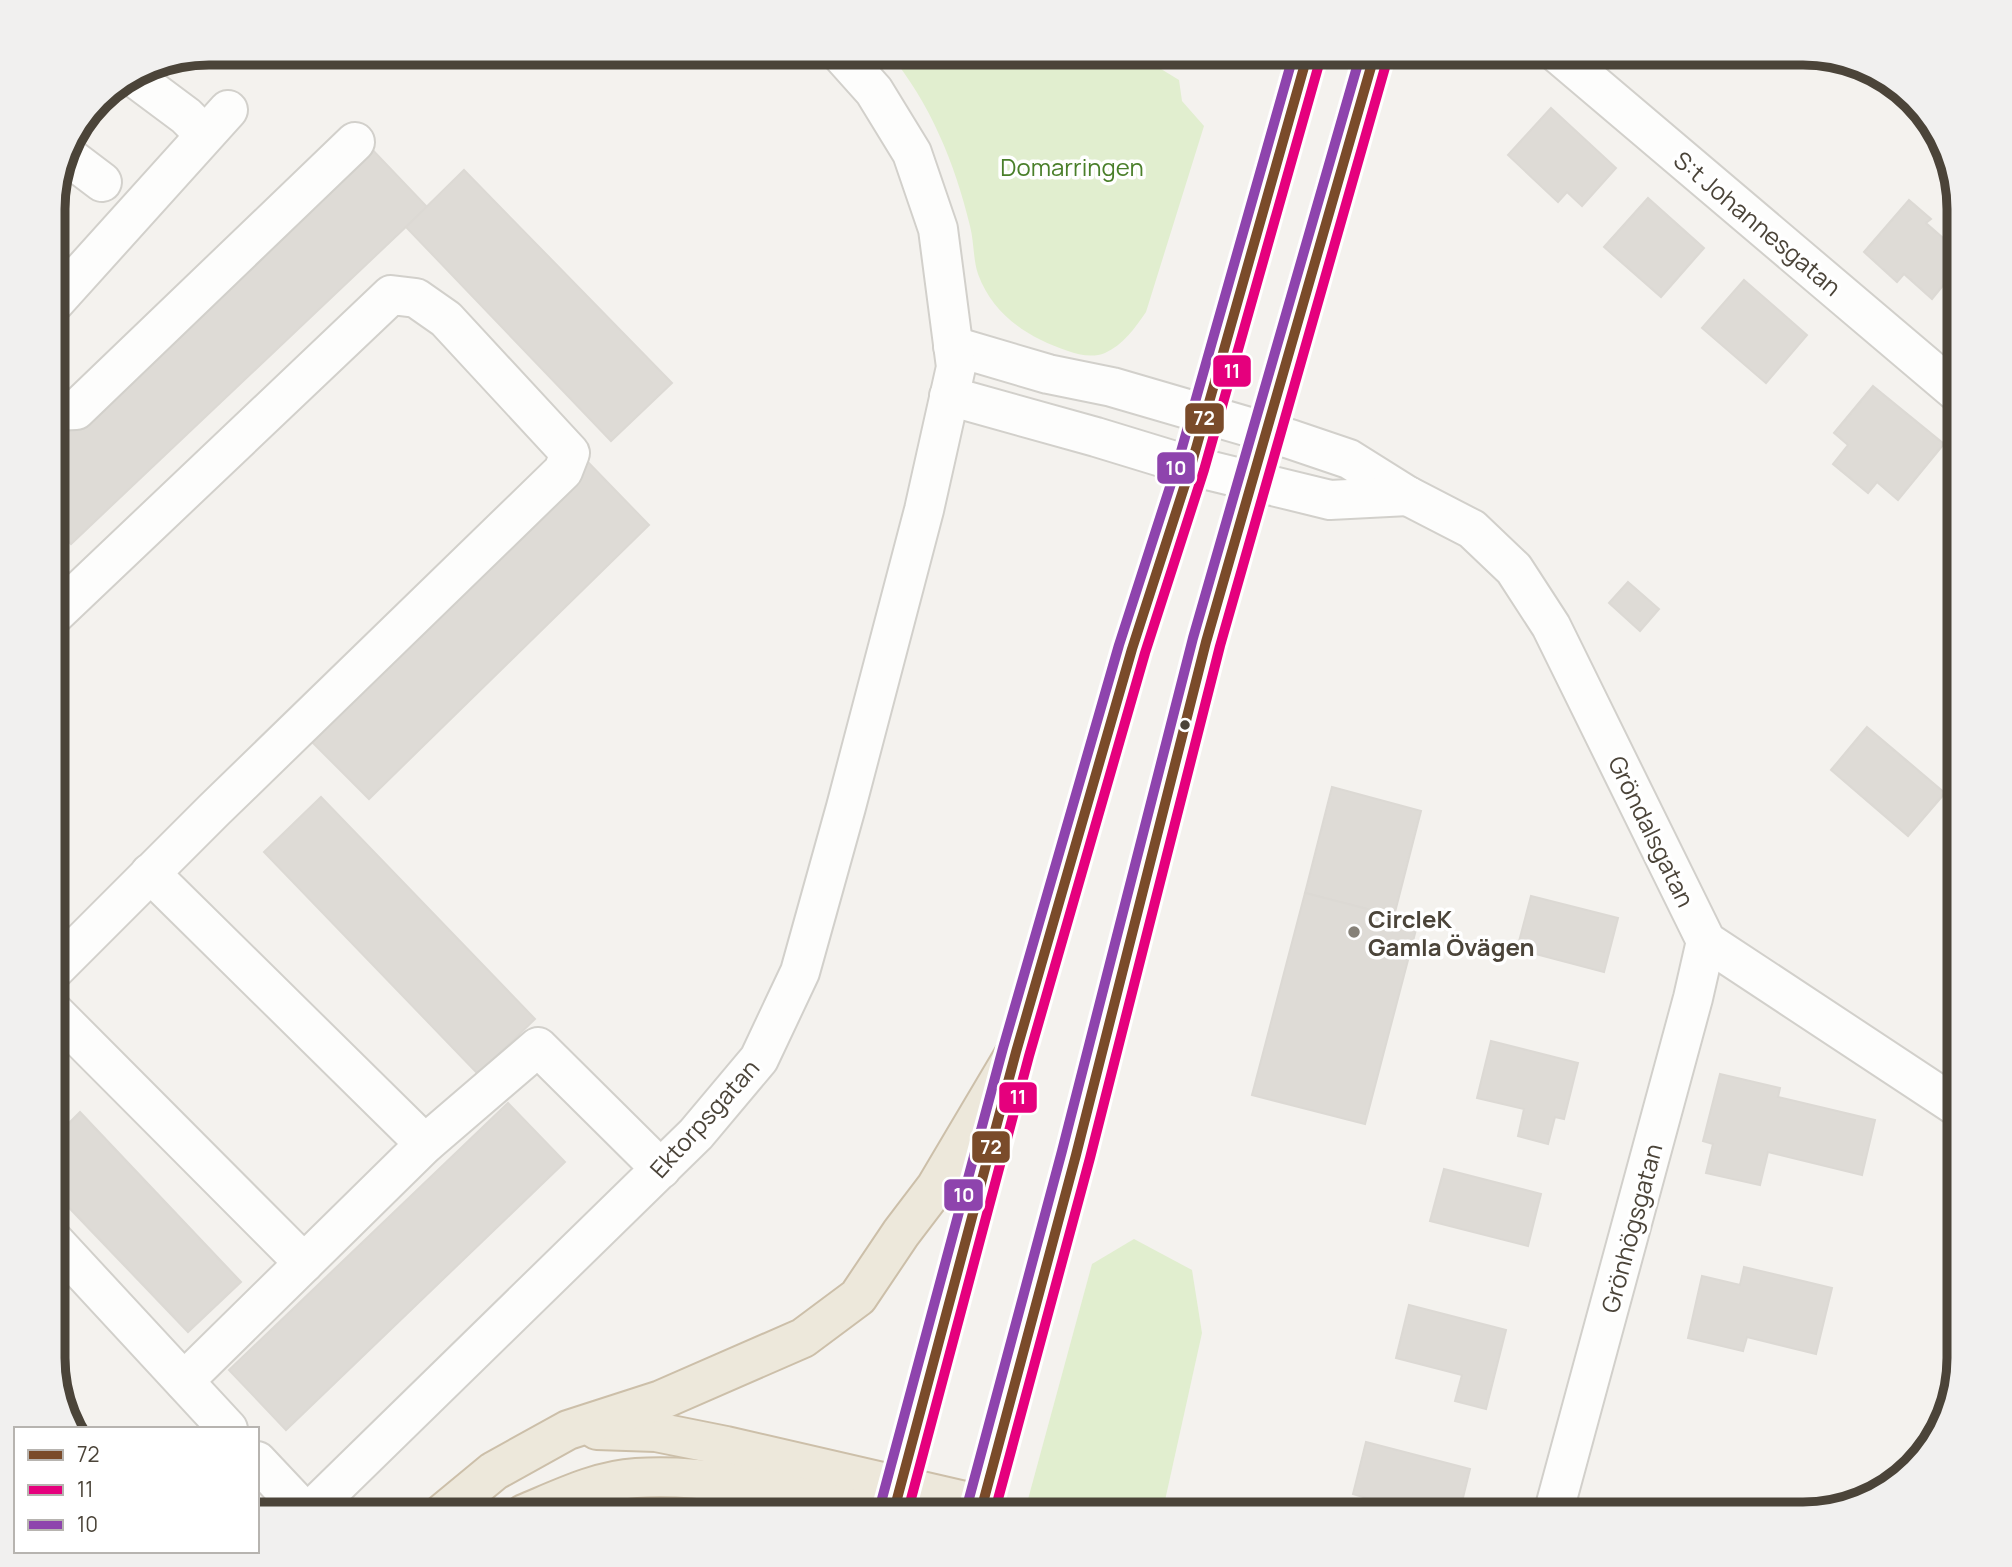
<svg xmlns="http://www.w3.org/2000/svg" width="2012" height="1567" font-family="Manrope,sans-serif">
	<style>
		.green { fill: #e1eecf }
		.building { fill: #dedbd6; stroke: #dcd9d4; stroke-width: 2 }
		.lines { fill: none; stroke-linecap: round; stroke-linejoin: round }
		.minor-casing { stroke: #d2d0cb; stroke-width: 42 }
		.major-casing { stroke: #d6cebb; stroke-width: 42 }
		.highway-casing { stroke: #ccbfa9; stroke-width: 42 }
		.minor { stroke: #fdfdfc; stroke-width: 38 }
		.major { stroke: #f2efe6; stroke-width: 38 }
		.highway { stroke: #ede8db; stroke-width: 38 }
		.bus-1-casing { stroke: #fff; stroke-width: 16 }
		.bus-2-casing { stroke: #fff; stroke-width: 16 }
		.bus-3-casing { stroke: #fff; stroke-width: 16 }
		.bus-1 { stroke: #7a4b2a; stroke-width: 10 }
		.bus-2 { stroke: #e5007d; stroke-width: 10 }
		.bus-3 { stroke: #8e44ad; stroke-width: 10 }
		.bus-dot { fill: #4b4439; stroke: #fff; stroke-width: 2.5 }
		.poi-dot { fill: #868178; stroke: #fff; stroke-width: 2.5 }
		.labels { text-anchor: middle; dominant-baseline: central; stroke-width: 7; stroke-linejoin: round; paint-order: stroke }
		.park-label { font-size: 24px; fill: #4a7f2a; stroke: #fff }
		.street-label { font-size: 24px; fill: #4b4439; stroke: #fff }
		.poi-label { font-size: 24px; font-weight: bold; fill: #4b4439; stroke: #fff; text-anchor: start }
		.rim { fill: none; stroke: #4b4439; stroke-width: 9 }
		.line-badge { stroke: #fff; stroke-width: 2.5 }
		.badge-label { font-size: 19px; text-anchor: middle; font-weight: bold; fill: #fff }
	</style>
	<rect width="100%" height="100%" fill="#f4f2ee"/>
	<!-- green -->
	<g class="green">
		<path d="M889 53H1135L1179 80 1182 101 1204 126 1146 312C1135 328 1123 345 1105 353 1093 358 1079 355 1068 351 1028 338 993 315 978 274 973 259 974 241 970 226 955 163 930 103 889 53Z"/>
		<path d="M1134 1239 1192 1270 1202 1333 1162 1514H1024L1092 1264Z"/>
		<path d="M648 1504 710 1514H580L583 1513Z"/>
	</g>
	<!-- building -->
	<g class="building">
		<path d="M1551 108 1616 168 1582 206 1567 192 1558 202 1508 155Z"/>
		<path d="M365 142 427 207 71 544 53 526V439Z"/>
		<path d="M464 170 672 383 611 441 406 227Z"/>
		<path d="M1648 198 1704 248 1661 297 1604 247Z"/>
		<path d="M1909 200 1931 219 1926 223 1959 252V266L1932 299 1904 274 1897 282 1864 252Z"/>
		<path d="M1744 280 1807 335 1766 383 1702 328Z"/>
		<path d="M1873 386 1944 444 1898 500 1877 482 1868 493 1833 464 1848 445 1834 433Z"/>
		<path d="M584 458 649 525 369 799 303 733Z"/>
		<path d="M1959 487V515L1946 503Z"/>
		<path d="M1628 582 1659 609 1640 631 1609 603Z"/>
		<path d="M1867 727 1945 793 1908 836 1831 770Z"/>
		<path d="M1332 787 1421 811 1394 916 1305 893Z"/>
		<path d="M321 797 535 1019 478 1074 264 852Z"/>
		<path d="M1959 852V881L1945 869Z"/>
		<path d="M1305 893 1418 922 1365 1124 1252 1095Z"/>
		<path d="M1531 896 1618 918 1604 972 1517 949Z"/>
		<path d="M1491 1041 1578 1063 1564 1119 1555 1117 1548 1144 1518 1136 1524 1109 1477 1098Z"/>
		<path d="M1720 1074 1780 1088 1778 1097 1875 1120 1862 1175 1768 1152 1760 1185 1706 1173 1713 1144 1703 1141Z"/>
		<path d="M508 1103 565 1162 286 1430 229 1370Z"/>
		<path d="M80 1112 241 1282 188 1332 53 1191V1139Z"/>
		<path d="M1444 1169 1541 1194 1528 1246 1430 1221Z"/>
		<path d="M1744 1267 1832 1288 1816 1354 1747 1337 1743 1351 1688 1338 1702 1276 1740 1285Z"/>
		<path d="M1409 1305 1506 1330 1486 1409 1455 1401 1462 1375 1396 1358Z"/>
		<path d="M1366 1442 1470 1469 1459 1514H1432L1404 1507 1402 1514H1365L1370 1499 1353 1494Z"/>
		<path d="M1608 1500 1666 1514H1604Z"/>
	</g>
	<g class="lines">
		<!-- minor casing -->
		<g class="minor-casing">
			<g id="minor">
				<path d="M1557 53 1959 394"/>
				<path d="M131 75 186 116 204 134"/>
				<path d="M65 154 102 182"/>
				<path d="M53 304 228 110"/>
				<path d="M953 346 1048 374 1112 387 1290 439 1349 459 1408 496 1472 529 1514 569 1551 626 1706 941 1959 1108"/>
				<path d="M949 396 1096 437 1191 466 1330 500 1408 496"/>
				<path d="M53 411 76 410 355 142"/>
				<path d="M150 873 425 1144"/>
				<path d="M53 971 214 810 563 471 570 453 446 319 416 298 391 295 53 616"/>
				<path d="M53 1011 304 1263"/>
				<path d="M53 1240 228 1429"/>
				<path d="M184 1381 425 1144 538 1047 661 1169"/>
				<path d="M257 1461 307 1514"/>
				<path d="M307 1514 696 1134 759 1059 800 972 846 807 924 510 956 367 938 229 912 153 874 91 840 53"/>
				<path d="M1553 1514 1693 998 1706 941"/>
			</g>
		</g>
		<!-- major casing -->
		<g class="major-casing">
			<g id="major">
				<path d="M893 1514 1016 1052 1132 649 1191 466 1308 53"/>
				<path d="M980 1514 1076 1155 1206 642 1375 53"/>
			</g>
		</g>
		<!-- highway casing -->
		<g class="highway-casing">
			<g id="highway">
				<path d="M597 1430 656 1432 726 1446 982 1505"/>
				<path d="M442 1514 494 1471 568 1430 661 1400 803 1338 858 1297 901 1233 936 1187 1016 1052"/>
				<path d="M524 1514C558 1500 598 1480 636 1478 718 1472 797 1498 876 1514"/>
			</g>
		</g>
		<!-- minor -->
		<use href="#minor" class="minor"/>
		<!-- major -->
		<use href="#major" class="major"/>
		<!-- highway -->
		<use href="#highway" class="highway"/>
		<!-- bus-1 casing -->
		<g class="bus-1-casing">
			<g id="bus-1">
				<path d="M893 1514 1016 1052 1132 649 1191 466 1308 53"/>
				<path d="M980 1514 1076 1155 1206 642 1375 53"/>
			</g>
		</g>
		<!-- bus-2 casing -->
		<g class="bus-2-casing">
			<g id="bus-2">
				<path d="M907 1514 1029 1056 1145 653 1204 470 1321 57"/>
				<path d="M994 1514 1090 1158 1220 646 1388 57"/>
			</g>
		</g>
		<!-- bus-3 casing -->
		<g class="bus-3-casing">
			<g id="bus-3">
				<path d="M879 1510 1003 1048 1119 645 1178 462 1294 53"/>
				<path d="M966 1510 1062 1151 1193 638 1361 53"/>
			</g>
		</g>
		<!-- bus-1 -->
		<use href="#bus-1" class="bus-1"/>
		<!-- bus-2 -->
		<use href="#bus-2" class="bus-2"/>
		<!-- bus-3 -->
		<use href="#bus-3" class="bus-3"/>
	</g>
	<!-- markers -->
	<circle class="bus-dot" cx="1185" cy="725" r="6"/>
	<circle class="poi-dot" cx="1354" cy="932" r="7"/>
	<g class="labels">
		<!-- park labels -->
		<g class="park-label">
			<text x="1072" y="166">Domarringen</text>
		</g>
		<!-- street labels -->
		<g class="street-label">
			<text transform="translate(1758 223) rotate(40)">S:t Johannesgatan</text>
			<text transform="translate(1652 831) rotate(64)">Gröndalsgatan</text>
			<text transform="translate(704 1118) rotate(-48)">Ektorpsgatan</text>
			<text transform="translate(1631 1228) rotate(-75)">Grönhögsgatan</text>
		</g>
		<!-- poi labels -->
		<g class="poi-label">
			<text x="1368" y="918">CircleK<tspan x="1368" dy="28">Gamla Övägen</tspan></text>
		</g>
	</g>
	<!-- crop -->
	<path d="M0 0H2012V1567H0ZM209 65H1803A144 144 0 0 1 1947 209V1358A144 144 0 0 1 1803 1502H209A144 144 0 0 1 65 1358V209A144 144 0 0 1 209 65Z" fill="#f1f0ef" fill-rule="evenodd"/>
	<path class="rim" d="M209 65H1803A144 144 0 0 1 1947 209V1358A144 144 0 0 1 1803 1502H209A144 144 0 0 1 65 1358V209A144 144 0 0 1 209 65Z"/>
	<g class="line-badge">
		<rect x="1212" y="354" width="40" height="34" rx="7" fill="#e5007d"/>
		<rect x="1184" y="402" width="41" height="33" rx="7" fill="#7a4b2a"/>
		<rect x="1156" y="451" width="40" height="34" rx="7" fill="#8e44ad"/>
		<rect x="998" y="1081" width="40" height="33" rx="7" fill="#e5007d"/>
		<rect x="971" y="1130" width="40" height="34" rx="7" fill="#7a4b2a"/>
		<rect x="943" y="1178" width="41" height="34" rx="7" fill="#8e44ad"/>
	</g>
	<g class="badge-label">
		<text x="1232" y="378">11</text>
		<text x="1204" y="425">72</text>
		<text x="1176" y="475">10</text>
		<text x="1018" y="1104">11</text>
		<text x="991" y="1154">72</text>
		<text x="964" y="1202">10</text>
	</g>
	<!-- legend -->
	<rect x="14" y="1427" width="245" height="126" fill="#ffffff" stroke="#b7b4b0" stroke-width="2"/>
	<rect x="28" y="1450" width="35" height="10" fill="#7a4b2a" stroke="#b7b4b0" stroke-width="2"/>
	<text x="77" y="1462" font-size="21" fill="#4b4439">72</text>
	<rect x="28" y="1485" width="35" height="10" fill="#e5007d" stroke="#b7b4b0" stroke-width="2"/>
	<text x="77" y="1497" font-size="21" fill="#4b4439">11</text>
	<rect x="28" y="1520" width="35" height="10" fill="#8e44ad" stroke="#b7b4b0" stroke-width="2"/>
	<text x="77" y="1532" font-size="21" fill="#4b4439">10</text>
</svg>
